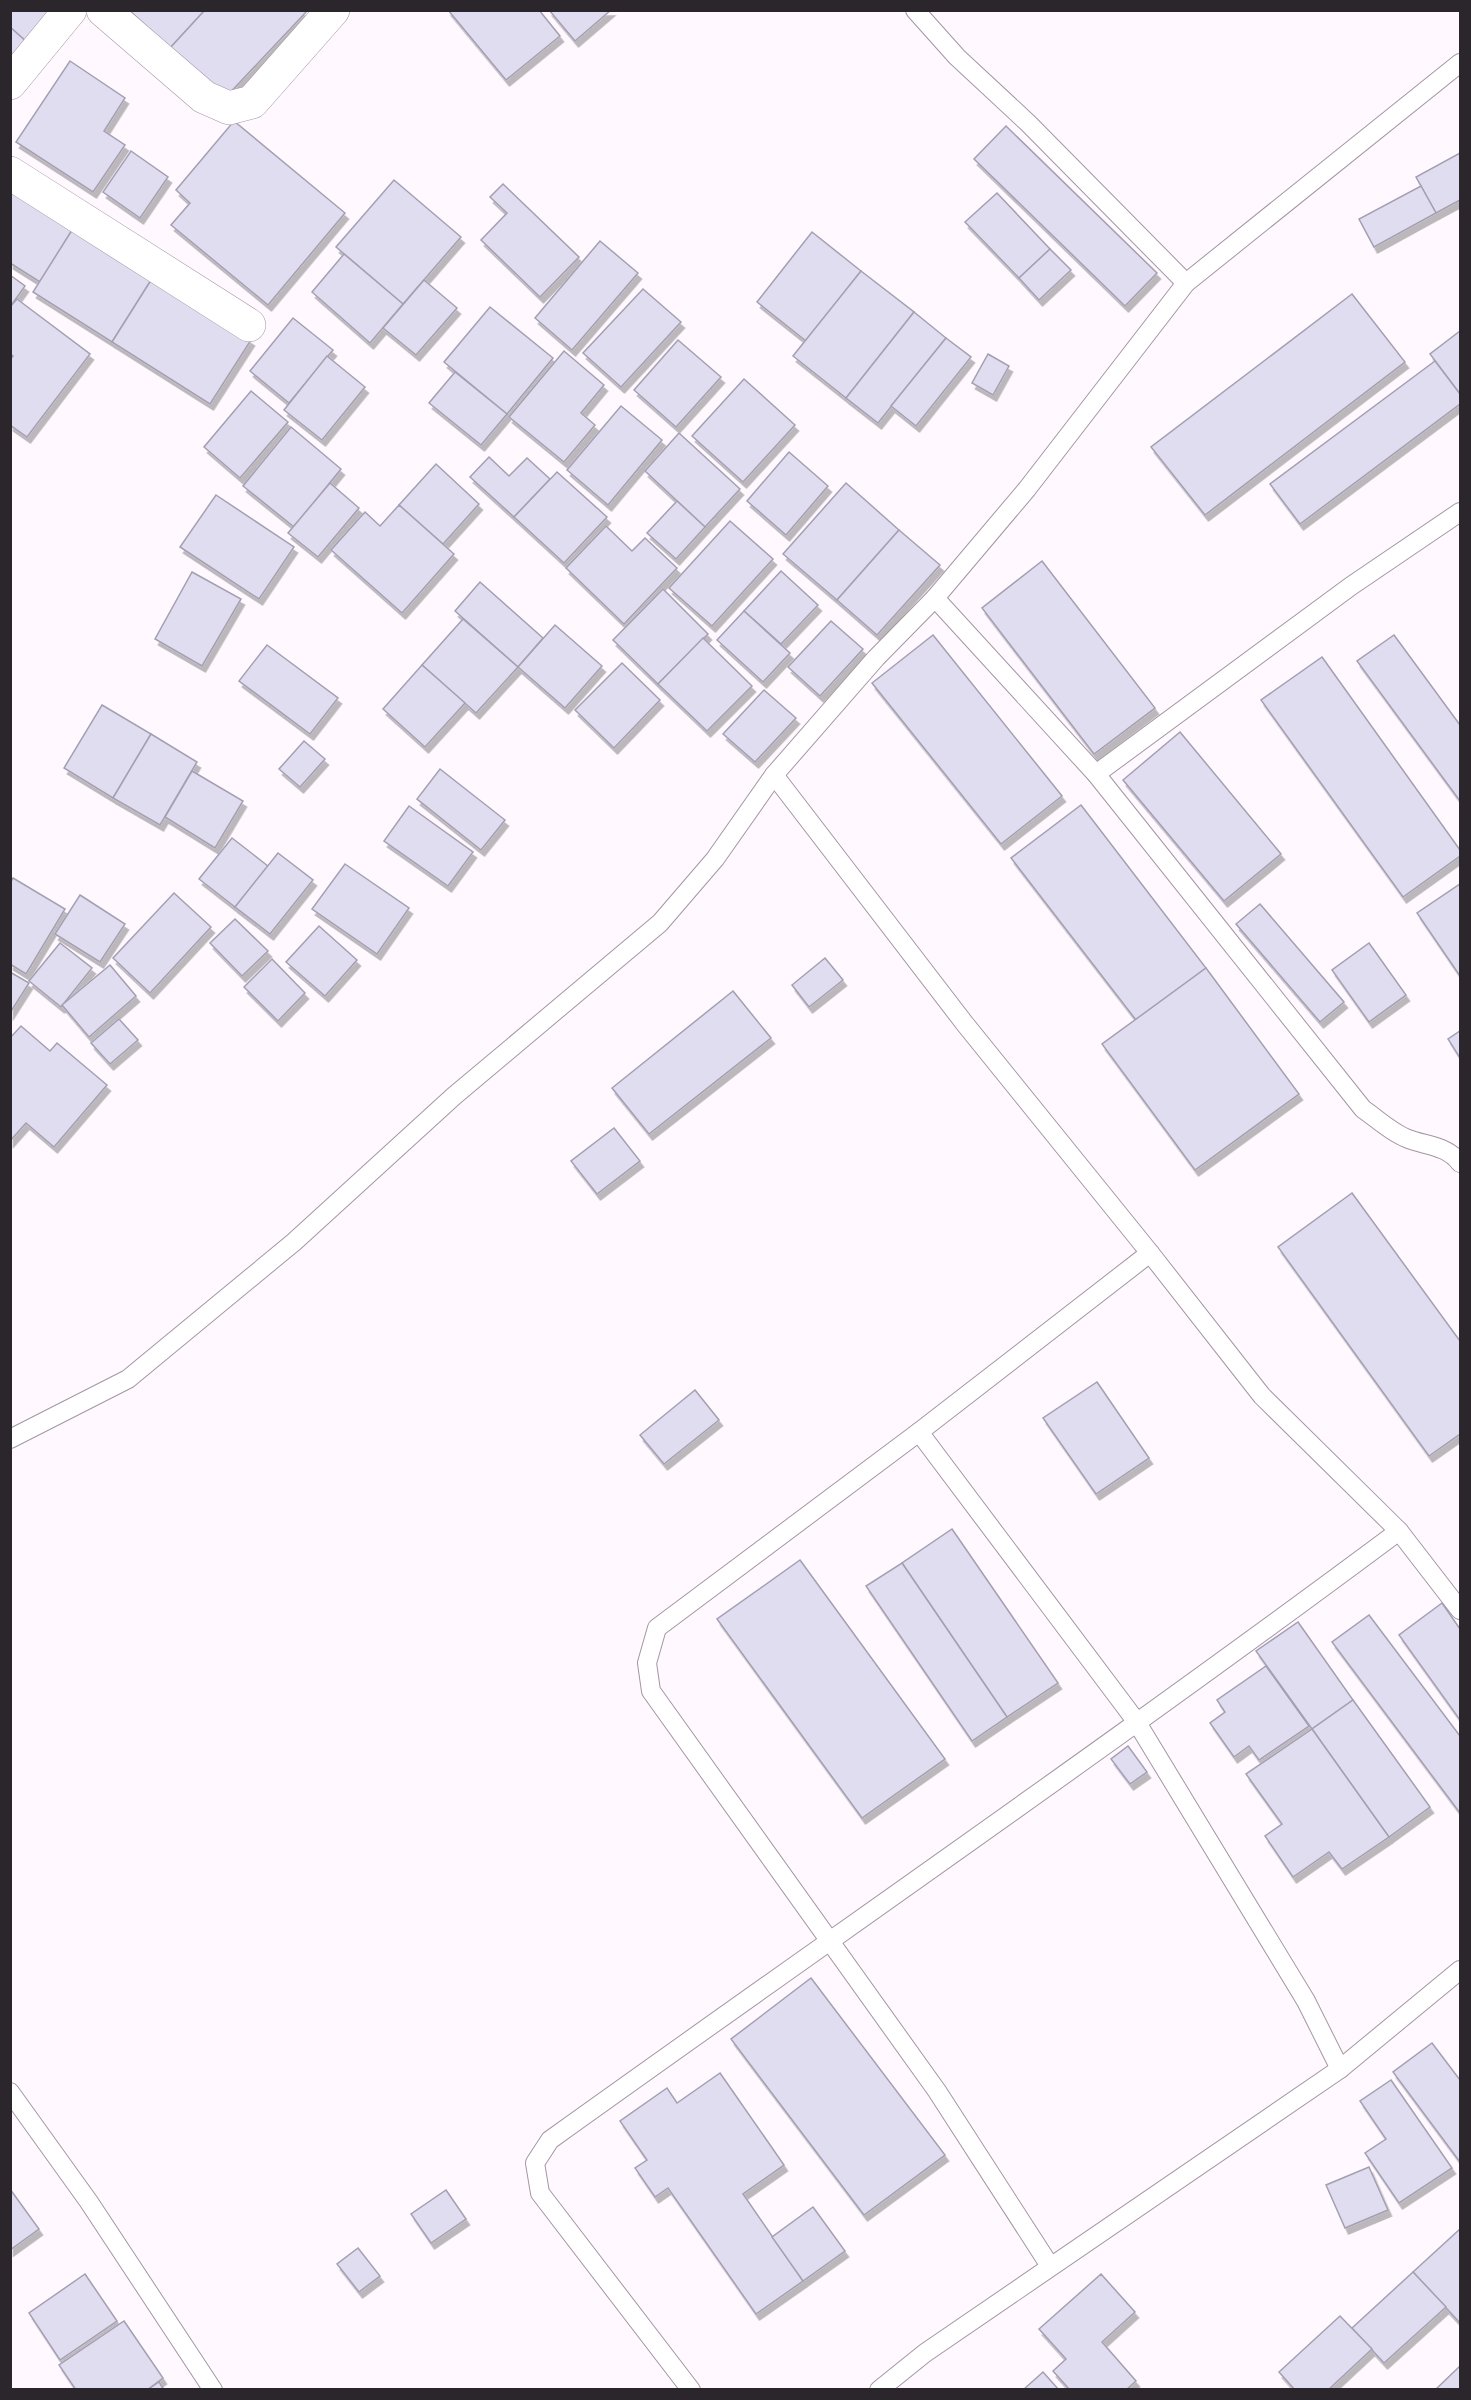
<svg xmlns="http://www.w3.org/2000/svg" width="1471" height="2400" font-family="Signika,sans-serif">
	<style>
		.building { fill: #e1ddf0; stroke: #a49fb1; stroke-width: 1.5; filter: url(#shadow) }
		.lines { fill: none; stroke-linecap: round; stroke-linejoin: round }
		.service-casing { stroke: #a496a4; stroke-width: 20 }
		.minor-casing { stroke: #a496a4; stroke-width: 34 }
		.service { stroke: #fff; stroke-width: 18 }
		.minor { stroke: #fff; stroke-width: 33 }
	</style>
	<defs>
		<filter id="shadow"><feDropShadow dx="3.5" dy="6" stdDeviation="0" flood-color="#0004"/></filter>
	</defs>
	<rect width="100%" height="100%" fill="#fff9ff"/>
	<!-- building -->
	<g class="building">
		<path d="M10 10H59L29 44 10 27Z"/>
		<path d="M129 10H205L170 48Z"/>
		<path d="M205 10H308L224 99 170 48Z"/>
		<path d="M448 10H539L560 36 506 80Z"/>
		<path d="M549 10H611L575 41Z"/>
		<path d="M10 27 29 44 10 65Z"/>
		<path d="M70 61 125 98 104 131 125 145 93 192 16 142Z"/>
		<path d="M234 121 345 213 268 305 171 225 190 203 176 190Z"/>
		<path d="M1006 126 1157 273 1125 306 974 159Z"/>
		<path d="M131 151 168 177 140 218 103 192Z"/>
		<path d="M1460 153V200L1436 213 1416 177Z"/>
		<path d="M394 180 461 237 403 304 336 247Z"/>
		<path d="M503 184 579 257 540 297 481 240 507 213 490 197Z"/>
		<path d="M1421 186 1436 213 1374 247 1359 219Z"/>
		<path d="M10 187 74 227 40 282 10 263Z"/>
		<path d="M997 193 1050 249 1019 278 965 222Z"/>
		<path d="M74 227 153 277 112 342 33 292Z"/>
		<path d="M812 232 861 271 806 341 757 302Z"/>
		<path d="M600 241 638 273 572 350 535 318Z"/>
		<path d="M1050 249 1071 270 1039 300 1019 278Z"/>
		<path d="M344 254 403 304 370 343 312 292Z"/>
		<path d="M861 271 914 312 846 398 793 356Z"/>
		<path d="M10 275 25 286 10 307Z"/>
		<path d="M153 277 251 340 210 404 112 342Z"/>
		<path d="M424 280 457 308 416 355 383 328Z"/>
		<path d="M643 289 681 322 621 387 583 353Z"/>
		<path d="M1352 294 1405 362 1205 515 1151 447Z"/>
		<path d="M17 299 90 354 27 437 10 425V360L13 356 10 354V307Z"/>
		<path d="M490 307 553 358 507 414 444 362Z"/>
		<path d="M914 312 946 338 878 423 846 398Z"/>
		<path d="M293 318 333 350 289 403 250 371Z"/>
		<path d="M1460 331V394L1430 354Z"/>
		<path d="M946 338 971 357 916 426 891 406Z"/>
		<path d="M678 340 721 377 676 427 634 390Z"/>
		<path d="M564 351 604 385 581 413 595 425 564 462 509 417Z"/>
		<path d="M988 354 1009 366 993 395 972 383Z"/>
		<path d="M327 356 365 387 322 440 284 410Z"/>
		<path d="M1435 361 1460 394V404L1300 524 1270 484Z"/>
		<path d="M455 372 507 414 481 445 429 403Z"/>
		<path d="M744 379 795 425 743 482 692 436Z"/>
		<path d="M251 391 288 422 240 478 204 447Z"/>
		<path d="M621 406 662 440 608 505 567 470Z"/>
		<path d="M291 427 341 469 294 527 243 486Z"/>
		<path d="M679 433 740 489 705 527 645 471Z"/>
		<path d="M789 452 828 486 786 535 747 501Z"/>
		<path d="M489 457 509 476 527 458 550 479 514 517 470 477Z"/>
		<path d="M436 464 479 504 443 544 399 505Z"/>
		<path d="M557 472 607 517 564 563 514 517Z"/>
		<path d="M330 483 359 508 318 557 288 533Z"/>
		<path d="M846 483 899 530 837 600 783 554Z"/>
		<path d="M216 495 294 547 259 599 180 547Z"/>
		<path d="M677 501 705 527 676 559 647 533Z"/>
		<path d="M399 505 454 554 402 613 331 550 365 512 380 526Z"/>
		<path d="M730 521 773 559 712 626 669 588Z"/>
		<path d="M606 526 632 551 645 538 677 568 624 624 566 568Z"/>
		<path d="M899 530 940 565 877 635 837 600Z"/>
		<path d="M1042 561 1155 708 1094 754 982 608Z"/>
		<path d="M781 571 818 605 781 644 744 611Z"/>
		<path d="M192 572 241 599 202 666 155 639Z"/>
		<path d="M480 582 543 638 518 667 455 611Z"/>
		<path d="M663 589 708 634 658 684 613 640Z"/>
		<path d="M744 611 790 653 763 682 717 640Z"/>
		<path d="M463 619 518 667 476 713 422 665Z"/>
		<path d="M831 621 863 649 820 696 788 667Z"/>
		<path d="M555 625 602 666 565 708 518 667Z"/>
		<path d="M933 635 1062 796 1001 844 872 683Z"/>
		<path d="M1394 635 1460 725V801L1357 661Z"/>
		<path d="M703 638 752 686 707 731 658 684Z"/>
		<path d="M267 645 338 698 310 734 239 681Z"/>
		<path d="M1322 657 1460 850V856L1403 897 1261 700Z"/>
		<path d="M622 663 660 700 614 748 575 710Z"/>
		<path d="M422 665 465 703 425 747 383 709Z"/>
		<path d="M764 690 796 718 755 762 723 734Z"/>
		<path d="M102 705 151 734 113 798 64 768Z"/>
		<path d="M1180 732 1281 854 1224 901 1123 780Z"/>
		<path d="M151 734 197 762 160 825 113 798Z"/>
		<path d="M304 741 325 759 300 787 279 769Z"/>
		<path d="M440 769 505 820 481 850 417 799Z"/>
		<path d="M192 771 243 801 215 848 165 817Z"/>
		<path d="M1081 805 1206 968 1136 1020 1011 858Z"/>
		<path d="M409 806 473 852 448 886 384 841Z"/>
		<path d="M232 838 268 866 235 907 199 879Z"/>
		<path d="M278 853 313 880 270 934 235 907Z"/>
		<path d="M345 864 409 908 377 954 312 909Z"/>
		<path d="M13 878 65 909 26 974 10 964V883Z"/>
		<path d="M1460 884V976L1417 913Z"/>
		<path d="M174 893 211 927 150 993 113 958Z"/>
		<path d="M80 895 125 924 100 962 55 934Z"/>
		<path d="M1260 904 1344 1002 1320 1022 1236 924Z"/>
		<path d="M235 919 268 951 242 976 210 943Z"/>
		<path d="M319 926 357 960 325 996 286 962Z"/>
		<path d="M60 943 92 968 61 1007 29 981Z"/>
		<path d="M1369 943 1406 995 1369 1022 1332 970Z"/>
		<path d="M825 958 843 980 809 1007 792 985Z"/>
		<path d="M272 959 305 993 278 1021 244 987Z"/>
		<path d="M110 965 136 996 89 1037 62 1005Z"/>
		<path d="M1206 968 1299 1094 1195 1170 1102 1044Z"/>
		<path d="M10 972 29 983 10 1013Z"/>
		<path d="M733 991 771 1038 649 1134 612 1088Z"/>
		<path d="M119 1019 138 1040 110 1064 91 1043Z"/>
		<path d="M21 1026 50 1051 57 1043 107 1085 54 1147 26 1123 10 1141V1038Z"/>
		<path d="M1460 1031V1058L1448 1039Z"/>
		<path d="M614 1128 640 1161 597 1194 571 1161Z"/>
		<path d="M1352 1193 1460 1341V1434L1429 1456 1278 1247Z"/>
		<path d="M1097 1382 1149 1458 1096 1494 1043 1418Z"/>
		<path d="M695 1390 719 1420 664 1464 640 1435Z"/>
		<path d="M952 1529 1058 1683 1007 1717 902 1563Z"/>
		<path d="M800 1560 945 1759 862 1818 717 1619Z"/>
		<path d="M902 1563 1007 1717 972 1741 866 1586Z"/>
		<path d="M1442 1603 1460 1629V1720L1399 1635Z"/>
		<path d="M1369 1615 1460 1736V1813L1332 1642Z"/>
		<path d="M1298 1622 1353 1700 1312 1729 1256 1651Z"/>
		<path d="M1266 1666 1309 1726 1259 1760 1249 1746 1234 1757 1210 1723 1225 1712 1217 1700Z"/>
		<path d="M1353 1700 1430 1807 1389 1837 1312 1729Z"/>
		<path d="M1312 1729 1389 1837 1342 1869 1329 1852 1293 1877 1265 1836 1282 1824 1246 1774Z"/>
		<path d="M1128 1746 1147 1772 1130 1784 1111 1759Z"/>
		<path d="M811 1978 945 2155 864 2215 731 2039Z"/>
		<path d="M1432 2043 1460 2080V2162L1393 2072Z"/>
		<path d="M720 2073 784 2165 743 2194 803 2281 756 2314 668 2188 655 2197 635 2168 647 2160 620 2121 667 2088 677 2103Z"/>
		<path d="M1391 2080 1452 2168 1399 2203 1365 2153 1386 2139 1360 2101Z"/>
		<path d="M1369 2167 1388 2210 1345 2228 1326 2185Z"/>
		<path d="M10 2189 39 2229 10 2250Z"/>
		<path d="M446 2190 466 2219 431 2243 411 2214Z"/>
		<path d="M813 2207 845 2251 803 2281 772 2237Z"/>
		<path d="M1460 2229V2323L1413 2272Z"/>
		<path d="M358 2248 380 2276 359 2292 337 2264Z"/>
		<path d="M1413 2272 1446 2307 1384 2363 1352 2328Z"/>
		<path d="M85 2274 117 2321 60 2360 29 2313Z"/>
		<path d="M1101 2274 1135 2312 1102 2342 1136 2381 1126 2390H1070L1053 2371 1066 2359 1039 2329Z"/>
		<path d="M1340 2316 1372 2349 1328 2390H1295L1279 2372Z"/>
		<path d="M124 2321 163 2378 147 2390H76L59 2365Z"/>
		<path d="M1460 2366V2390H1435Z"/>
		<path d="M1043 2372 1059 2390H1023Z"/>
		<path d="M159 2382 164 2390H147Z"/>
	</g>
	<g class="lines">
		<!-- service casing -->
		<g class="service-casing">
			<g id="service">
				<path d="M915 10 957 57 1028 123 1186 283"/>
				<path d="M935 598 1096 774 1363 1109C1376 1118 1391 1132 1406 1138 1425 1146 1447 1145 1460 1163"/>
				<path d="M1096 774 1351 586 1460 512"/>
				<path d="M774 775 965 1024 1150 1253 1262 1396 1399 1531 1460 1610"/>
				<path d="M919 1432 1136 1721 1306 2001 1340 2069"/>
				<path d="M10 1439 128 1379 294 1242 454 1096 660 923 715 859 774 775 876 658 935 598 1027 489 1186 283 1460 63"/>
				<path d="M10 2092 89 2202 213 2390"/>
				<path d="M1050 2266 937 2091 651 1691 647 1663 657 1628 919 1432 1150 1253"/>
				<path d="M691 2390 540 2193 535 2163 550 2140C833 1937 1120 1739 1399 1531"/>
				<path d="M879 2390 925 2353 1340 2069 1460 1970"/>
			</g>
		</g>
		<!-- minor casing -->
		<g class="minor-casing">
			<g id="minor">
				<path d="M103 10 204 97 229 108 252 102 333 10"/>
				<path d="M10 83 70 10"/>
				<path d="M10 173 249 325"/>
			</g>
		</g>
		<!-- service -->
		<use href="#service" class="service"/>
		<!-- minor -->
		<use href="#minor" class="minor"/>
	</g>
	<!-- border -->
	<rect width="1471" height="2400" fill="none" stroke="#2b262b" stroke-width="24"/>
</svg>
